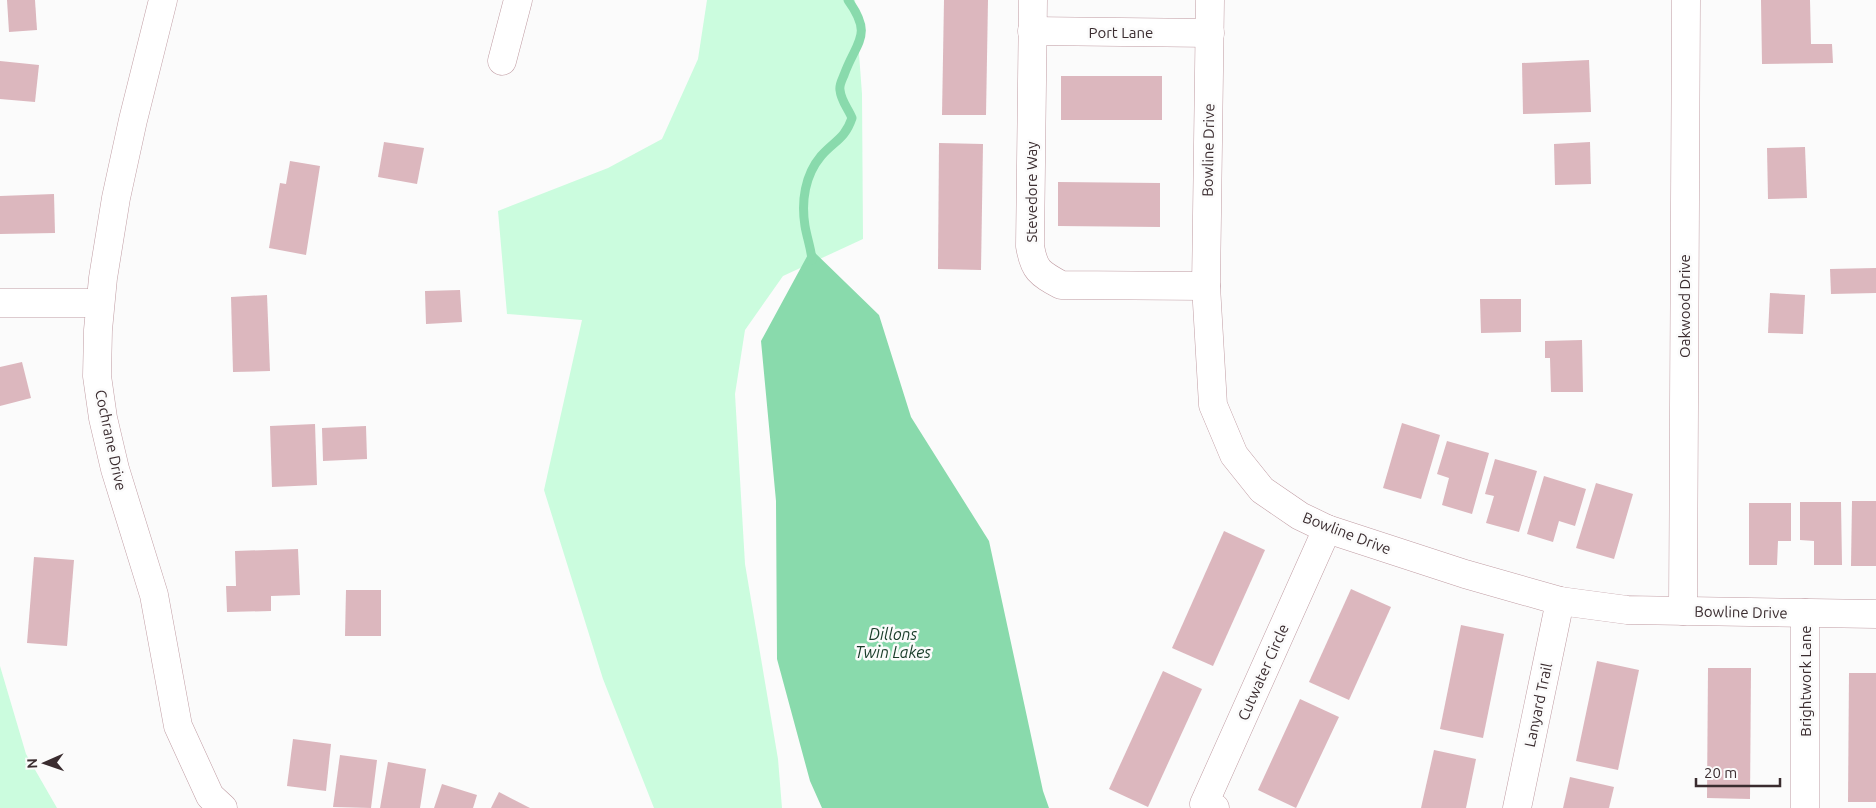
<svg xmlns="http://www.w3.org/2000/svg" width="1876" height="808" font-family="Ubuntu,sans-serif">
	<style>
		.green { fill: #cbfcde }
		.water { fill: #89daac }
		.lines { fill: none; stroke-linecap: round; stroke-linejoin: round }
		.stream { stroke: #89daac; stroke-width: 9 }
		.building { fill: #dcb7be }
		.minor-casing { stroke: #c09ca3; stroke-width: 29 }
		.minor { stroke: #fff; stroke-width: 28 }
		.labels { text-anchor: middle; dominant-baseline: central; stroke-width: 5; stroke-linejoin: round; paint-order: stroke }
		.street-label { font-size: 15px; fill: #3a2c2f; stroke: #fbfbfb }
		.water-label { font-size: 16px; font-style: italic; fill: #183b28; stroke: #fbfbfb }
	</style>
	<rect width="100%" height="100%" fill="#fbfbfb"/>
	<!-- green -->
	<g class="green">
		<path d="M707 0H855L862 94 863 239 783 276 745 330 735 394 745 564 778 759 782 808H654L603 679 544 490 582 320 507 314 498 211 608 168 662 139 698 59Z"/>
		<path d="M0 666 26 754 57 808H0Z"/>
	</g>
	<!-- water -->
	<path class="water" d="M811 249 879 315 911 417 989 541 1043 791 1049 808H822L810 781 777 659 776 501 761 341Z"/>
	<g class="lines">
		<!-- stream -->
		<path class="stream" d="M812 260C811 248 807 238 805 226 801 201 805 175 821 156 834 141 845 139 852 118 848 108 841 101 840 90 839 85 842 80 844 75 856 41 874 36 848 0"/>
	</g>
	<!-- building -->
	<g class="building">
		<path d="M7 0H35L37 30 9 32Z"/>
		<path d="M944 0H988L986 115H942Z"/>
		<path d="M1761 0H1810L1811 44H1832L1833 63 1762 64Z"/>
		<path d="M1589 60 1591 112 1523 114 1522 63Z"/>
		<path d="M0 61 39 65 35 102 0 99Z"/>
		<rect x="1061" y="76" width="101" height="44"/>
		<path d="M384 142 424 148 417 184 378 177Z"/>
		<path d="M1590 142 1591 184 1555 185 1554 144Z"/>
		<path d="M939 143 983 144 981 270 938 269Z"/>
		<path d="M1805 147 1807 198 1768 199 1767 148Z"/>
		<path d="M290 161 320 166 306 255 269 248 280 183 286 184Z"/>
		<path d="M1058 182 1160 183V227L1058 226Z"/>
		<path d="M54 194 55 233 0 234V196Z"/>
		<path d="M1876 268V293L1831 294 1830 269Z"/>
		<path d="M460 290 462 322 426 324 425 291Z"/>
		<path d="M1770 293 1805 295 1803 334 1768 333Z"/>
		<path d="M267 295 270 371 233 372 231 297Z"/>
		<path d="M1480 299H1521V332L1481 333Z"/>
		<path d="M1582 340 1583 392H1551L1550 358H1545V341Z"/>
		<path d="M22 362 31 398 0 406V367Z"/>
		<path d="M1402 423 1440 435 1421 499 1383 488Z"/>
		<path d="M315 424 317 485 272 487 270 426Z"/>
		<path d="M366 426 367 459 323 461 322 428Z"/>
		<path d="M1447 441 1489 453 1472 514 1442 505 1449 478 1437 474Z"/>
		<path d="M1495 459 1537 471 1519 532 1486 523 1494 496 1485 494Z"/>
		<path d="M1544 476 1586 489 1575 526 1559 521 1553 542 1527 534Z"/>
		<path d="M1596 483 1633 494 1614 559 1576 548Z"/>
		<path d="M1852 501H1876V566H1851Z"/>
		<path d="M1800 502H1841L1842 565H1814V541L1800 540Z"/>
		<path d="M1749 503H1791V541H1778L1777 565H1749Z"/>
		<path d="M1224 531 1265 550 1213 666 1172 648Z"/>
		<path d="M298 549 300 595 271 596V611L227 612 226 586H236L235 551Z"/>
		<path d="M34 557 74 560 67 646 27 643Z"/>
		<path d="M1351 589 1391 607 1349 700 1309 682Z"/>
		<path d="M346 590H381V636H345Z"/>
		<path d="M1461 625 1504 634 1483 738 1440 729Z"/>
		<path d="M1597 661 1639 670 1618 770 1576 761Z"/>
		<path d="M1708 668H1751L1750 799 1707 798Z"/>
		<path d="M1163 671 1202 689 1148 807 1109 789Z"/>
		<path d="M1849 673H1876V802H1848Z"/>
		<path d="M1300 699 1339 717 1296 808 1258 790Z"/>
		<path d="M293 739 331 744 326 791 287 786Z"/>
		<path d="M1434 750 1476 759 1466 808H1421Z"/>
		<path d="M340 755 377 760 371 808 333 807Z"/>
		<path d="M388 762 426 769 420 808H380Z"/>
		<path d="M1570 777 1614 787 1609 808H1563Z"/>
		<path d="M442 784 477 795 473 808H434Z"/>
		<path d="M499 792 530 808H491Z"/>
	</g>
	<g class="lines">
		<!-- minor casing -->
		<g class="minor-casing">
			<g id="minor">
				<path d="M163 0 133 120 116 198 103 278 98 330 97 376 103 418 115 469 154 595 178 726 210 796 223 808"/>
				<path d="M1033 0 1030 246C1034 270 1039 273 1061 285L1206 286"/>
				<path d="M1210 0 1206 286 1213 405 1234 455 1262 490 1300 516 1327 529 1465 574 1560 601 1627 610 1876 614"/>
				<path d="M1032 31 1210 33"/>
				<path d="M502 61 518 0"/>
				<path d="M0 303H100"/>
				<path d="M1683 611 1686 0"/>
				<path d="M1805 613V808"/>
				<path d="M1215 808 1204 804 1327 529"/>
				<path d="M1517 808 1560 601"/>
			</g>
		</g>
		<!-- minor -->
		<use href="#minor" class="minor"/>
	</g>
	<g class="labels">
		<!-- street labels -->
		<g class="street-label">
			<text x="1121" y="32">Port Lane</text>
			<text transform="translate(1208 150) rotate(-89)">Bowline Drive</text>
			<text transform="translate(1031 192) rotate(-90)">Stevedore Way</text>
			<text transform="translate(1684 306) rotate(-90)">Oakwood Drive</text>
			<text transform="translate(111 440) rotate(78)">Cochrane Drive</text>
			<text transform="translate(1347 533) rotate(21)">Bowline Drive</text>
			<text transform="translate(1741 612) rotate(1)">Bowline Drive</text>
			<text transform="translate(1263 672) rotate(-66)">Cutwater Circle</text>
			<text transform="translate(1805 681) rotate(-90)">Brightwork Lane</text>
			<text transform="translate(1538 705) rotate(-78)">Lanyard Trail</text>
		</g>
		<!-- water labels -->
		<g class="water-label">
			<text x="893" y="634">Dillons<tspan x="893" dy="18">Twin Lakes</tspan></text>
		</g>
	</g>
	<!-- north arrow -->
	<g transform="translate(45 763) rotate(268)" stroke="#fbfbfb" stroke-width="4" paint-order="stroke">
	<path d="M0-4L9 19L0 12L-9 19Z" fill="#3a2c2f"/>
	<text y="-8" font-size="14" font-weight="bold" text-anchor="middle" fill="#3a2c2f">N</text>
	</g>
	<!-- scale -->
	<path d="M1696 778v8h84v-8" fill="none" stroke="#3a2c2f" stroke-width="2.5"/>
	<text x="1704" y="778" font-size="15" fill="#3a2c2f" stroke="#fbfbfb" stroke-width="4" paint-order="stroke">20 m</text>
</svg>
